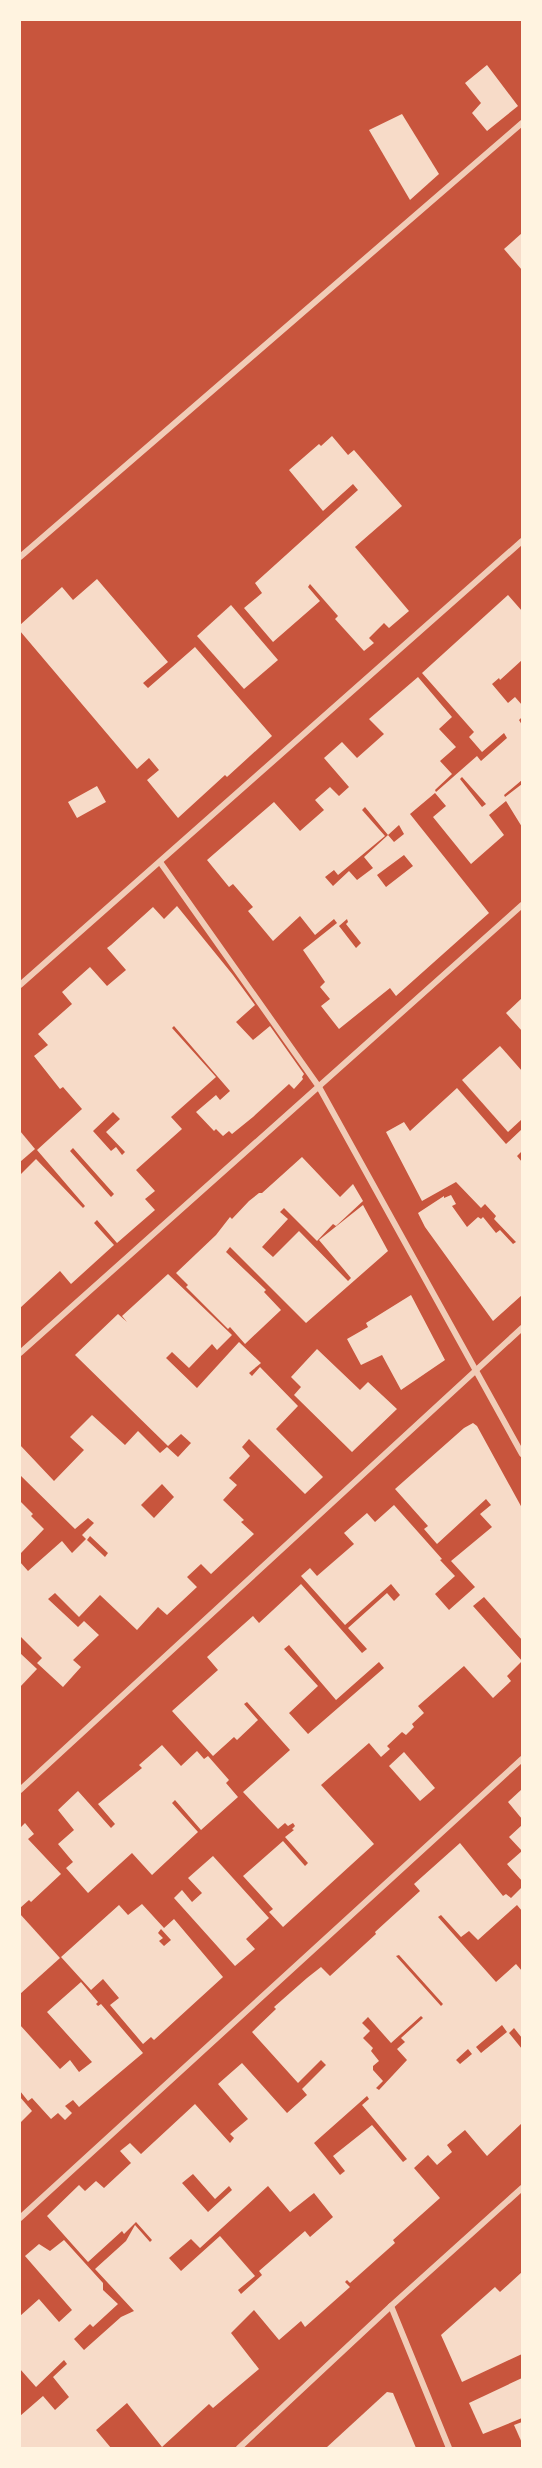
<svg xmlns="http://www.w3.org/2000/svg" width="542" height="2468" font-family="Inter,sans-serif">
	<style>
		.building { fill: #f7dbc8; fill-rule: evenodd }
		.lines { fill: none; stroke-linecap: round; stroke-linejoin: round }
		.minor { stroke: #f1ccb7; stroke-width: 6 }
	</style>
	<rect width="100%" height="100%" fill="#c8553d"/>
	<!-- building -->
	<g class="building">
		<path d="M487 65 518 106 487 131 472 113 481 103 465 83Z"/>
		<path d="M402 114 439 174 410 200 369 130Z"/>
		<path d="M522 233V270L504 249Z"/>
		<path d="M332 436 348 455 354 450 402 506 355 547 409 611 389 628 384 623 369 638 374 643 364 651 335 619 338 616 310 584 308 587 320 601 273 642 244 608 262 593 255 583 358 490 353 484 323 511 289 470 319 444 321 446Z"/>
		<path d="M97 579 168 662 143 683 148 688 195 647 272 736 227 777 225 775 178 818 147 780 159 770 149 758 137 769 20 631V625L62 587 73 600Z"/>
		<path d="M508 595 522 611V660L500 680 499 678 492 684 508 703 515 697 522 705V717L519 720 522 725V780L504 795 505 797 522 784V827L506 801 489 815 504 835 471 864 433 817 446 806 435 793 410 814 489 913 396 996 390 988 339 1029 321 1006 330 999 320 987 325 982 303 950 337 923 334 919 315 935 300 916 273 941 248 911 253 907 233 884 229 887 207 860 274 802 300 831 324 810 315 800 330 787 339 796 349 787 324 758 342 742 357 758 384 734 369 719 418 677 452 717 439 729 456 747 440 761 452 774 435 790 436 792 477 756 481 761 507 738 504 733 482 752 469 737 474 732 422 673ZM462 777 486 804 482 807 460 779ZM365 807 388 835 399 825 404 834 394 842 388 835 364 857 373 868 357 880 349 871 333 886 325 877 334 870 338 875 385 836 362 810ZM404 855 413 866 386 887 377 875ZM347 919 348 922 346 924 361 943 356 948 339 926Z"/>
		<path d="M231 605 278 660 244 689 197 636Z"/>
		<path d="M97 786 106 802 77 818 68 802Z"/>
		<path d="M177 906 233 975 255 1005 236 1022 253 1040 270 1026 304 1074 302 1077 303 1079 294 1089 289 1084 253 1117 232 1134 229 1131 223 1136 216 1129 214 1131 196 1112 216 1095 220 1100 230 1091 174 1026 172 1028 216 1077 171 1117 182 1129 136 1170 155 1191 145 1199 155 1210 117 1243 97 1220 94 1223 114 1245 71 1284 60 1271 20 1308V1175L36 1159 83 1208 85 1206 37 1150 82 1109 63 1087 60 1089 34 1056 48 1045 38 1034 72 1004 62 992 90 967 107 986 126 970 107 948 111 945 153 907 164 919ZM113 1112 120 1119 106 1132 125 1152 122 1155 116 1147 111 1151 93 1131ZM73 1148 114 1194 111 1197 70 1151Z"/>
		<path d="M522 998V1031L506 1013Z"/>
		<path d="M500 1046 522 1071V1119L508 1132 462 1080Z"/>
		<path d="M457 1088 506 1144 522 1129V1151L517 1156 522 1162V1295L493 1321 425 1227 418 1213 444 1196V1198L451 1195 456 1204 452 1206 467 1227 478 1217 481 1219 483 1217 496 1233 500 1230 513 1244 516 1242 494 1219 496 1216 485 1204 481 1208 456 1182 422 1201 386 1132 404 1122 410 1131Z"/>
		<path d="M20 1131 35 1149 20 1162Z"/>
		<path d="M302 1157 340 1197 353 1184 363 1201 336 1226 333 1224 317 1241 284 1208 280 1212 288 1219 262 1247 273 1257 299 1231 348 1281 351 1278 319 1240 363 1205 388 1251 306 1323 230 1247 226 1252 266 1290 264 1292 281 1310 245 1344 230 1327 228 1329 186 1287 188 1285 176 1273 216 1235 230 1217 232 1219 249 1201 259 1193H262Z"/>
		<path d="M168 1274 232 1335 217 1350 212 1344 189 1368 172 1352 166 1358 197 1388 239 1342 261 1363 249 1373 252 1376 260 1367 298 1406 276 1429 323 1477 305 1494 249 1439 242 1447 250 1456 229 1478 237 1485 223 1500 244 1520 241 1522 254 1534 211 1574 201 1564 187 1577 197 1587 167 1615 158 1607 137 1630 100 1595 79 1617 55 1593 48 1599 78 1627 84 1621 99 1635 73 1660 81 1667 63 1687 37 1663 42 1658 20 1636V1562L28 1571 62 1541 72 1553 86 1539 82 1535 94 1523 88 1518 75 1529 20 1475V1445L54 1481 84 1450 70 1437 92 1415 125 1445 138 1431 160 1453 167 1447 178 1457 191 1443 181 1434 168 1446 75 1355 118 1314 127 1322 122 1316ZM162 1484 174 1497 154 1518 141 1505ZM90 1536 108 1553 105 1557 87 1540Z"/>
		<path d="M411 1295 445 1360 401 1390 382 1355 361 1365 347 1339 368 1327 366 1323Z"/>
		<path d="M317 1349 360 1390 368 1382 397 1409 352 1452 294 1395 301 1387 291 1377Z"/>
		<path d="M473 1423 477 1426 522 1508V1640L484 1597 473 1606 522 1661 507 1676 511 1681 493 1698 464 1666 418 1706 424 1713 412 1724 414 1727 406 1735 402 1732 387 1746 390 1749 381 1757 369 1743 321 1785 374 1844 283 1927 269 1912 273 1909 243 1876 283 1841 305 1866 308 1863 285 1837 294 1830 292 1829 295 1826 293 1823 288 1826 285 1823 278 1829 243 1792 290 1750 247 1702 244 1704 258 1720 237 1740 234 1737 213 1756 172 1711 218 1670 207 1657 253 1616 259 1623 301 1584 362 1653 367 1649 348 1628 387 1593 394 1601 400 1595 391 1584 345 1625 301 1576 310 1568 317 1576 354 1544 344 1533 367 1513 375 1522 394 1505 442 1559 440 1560 455 1576 435 1594 449 1610 475 1587 451 1561 492 1527 480 1514 491 1505 486 1499 437 1544 424 1529 428 1526 395 1489 464 1428ZM289 1645 336 1700 379 1662 384 1668 308 1734 289 1713 318 1686 284 1649Z"/>
		<path d="M20 1501 33 1514 31 1516 44 1529 21 1553 20 1551Z"/>
		<path d="M20 1653 37 1669 20 1687Z"/>
		<path d="M162 1745 181 1766 197 1751 204 1759 208 1756 229 1780 226 1783 238 1797 201 1830 175 1800 172 1803 198 1832 152 1875 132 1853 88 1893 66 1868 73 1862 58 1844 74 1830 58 1810 78 1791 111 1828 115 1824 98 1804 142 1768 139 1765Z"/>
		<path d="M404 1752 435 1788 420 1801 389 1766Z"/>
		<path d="M522 1789V1819L508 1802Z"/>
		<path d="M25 1823 34 1834 28 1839 61 1874 31 1902 29 1900 20 1908V1828Z"/>
		<path d="M522 1825V1881L507 1864 522 1851 509 1837Z"/>
		<path d="M460 1843 503 1896 506 1894 511 1898 522 1887V1911L517 1905 478 1940 469 1931 461 1937 441 1915 438 1917 496 1982 516 1964 522 1971V2038L514 2028 509 2033 522 2049V2123L487 2156 465 2130 447 2145 452 2152 437 2165 428 2155 414 2168 440 2198 393 2240 395 2243 350 2283 347 2280 345 2282 350 2287 305 2327 301 2321 279 2340 254 2310 231 2333 259 2369 213 2408 209 2404 162 2447 127 2403 96 2430 111 2448H20V2416L43 2396 55 2410 69 2397 53 2377 67 2364 64 2360 36 2387 20 2369V2316L39 2299 59 2322 72 2310 25 2256 39 2244 50 2251 64 2240 103 2283V2290L118 2304 93 2327 90 2324 74 2339 84 2350 121 2317 134 2311 95 2269 126 2241 135 2225 150 2242 152 2240 136 2222 124 2234 122 2231 88 2262 47 2216 79 2185 85 2191 96 2181 104 2188 131 2163 120 2151 130 2143 141 2154 195 2104 230 2143 234 2138 230 2134 248 2119 218 2084 242 2063 287 2113 307 2095 302 2089 326 2065 321 2060 298 2083 252 2032 276 2009 274 2007 307 1978 321 1967 330 1976 376 1934 375 1932 420 1891 414 1884ZM399 1955 443 2004 441 2006 396 1956ZM421 2016 423 2018 401 2038 405 2042 397 2049 407 2060 379 2090 376 2088 383 2081 373 2070V2066L379 2061 371 2051 373 2048 363 2038 370 2031 362 2023 368 2017 391 2043ZM502 2025 507 2032 481 2053 476 2047ZM468 2049 472 2054 460 2064 456 2060ZM367 2096 369 2099 362 2105 407 2159 403 2162 372 2125 333 2156 345 2171 340 2175 314 2143ZM193 2174 215 2199 229 2186 232 2190 208 2212 182 2183ZM268 2186 290 2212 314 2193 333 2217 310 2237 305 2231 259 2271 262 2275 241 2294 238 2290 255 2276 220 2236 181 2271 169 2258 191 2239 200 2248Z"/>
		<path d="M213 1856 269 1918 246 1939 255 1949 235 1966 174 1898 182 1890 192 1902 202 1893 188 1878Z"/>
		<path d="M142 1904 164 1928 174 1919 223 1977 154 2040 151 2037 143 2044 110 2005 119 1998 103 1979 91 1990 61 1957 119 1905 128 1915ZM161 1929 171 1940 164 1946 159 1941 163 1938 158 1933Z"/>
		<path d="M20 1914 60 1958 20 1994Z"/>
		<path d="M81 1982 98 2002 96 2004 98 2006 101 2004 143 2053 79 2107 73 2100 65 2106 72 2113 65 2120 58 2113 51 2119 32 2098 28 2101 20 2091V2025L60 2069 70 2060 79 2072 92 2062 47 2012Z"/>
		<path d="M20 2097 32 2111 20 2123Z"/>
		<path d="M522 2272V2354L462 2382 441 2335 495 2287 500 2292Z"/>
		<path d="M522 2378V2418L483 2434 469 2403Z"/>
		<path d="M387 2392 393 2393 416 2448H326Z"/>
		<path d="M522 2422V2443L514 2425Z"/>
	</g>
	<g class="lines">
		<!-- minor -->
		<g class="minor">
			<path d="M20 557 522 123"/>
			<path d="M160 862 319 1087 522 1454"/>
			<path d="M20 985 522 541"/>
			<path d="M20 1353 522 905"/>
			<path d="M20 1790 522 1328"/>
			<path d="M20 2218 522 1759"/>
			<path d="M391 2306 449 2448"/>
			<path d="M239 2448 391 2306 522 2188"/>
		</g>
	</g>
	<!-- border -->
	<rect width="542" height="2468" fill="none" stroke="#fff3e0" stroke-width="42"/>
</svg>
